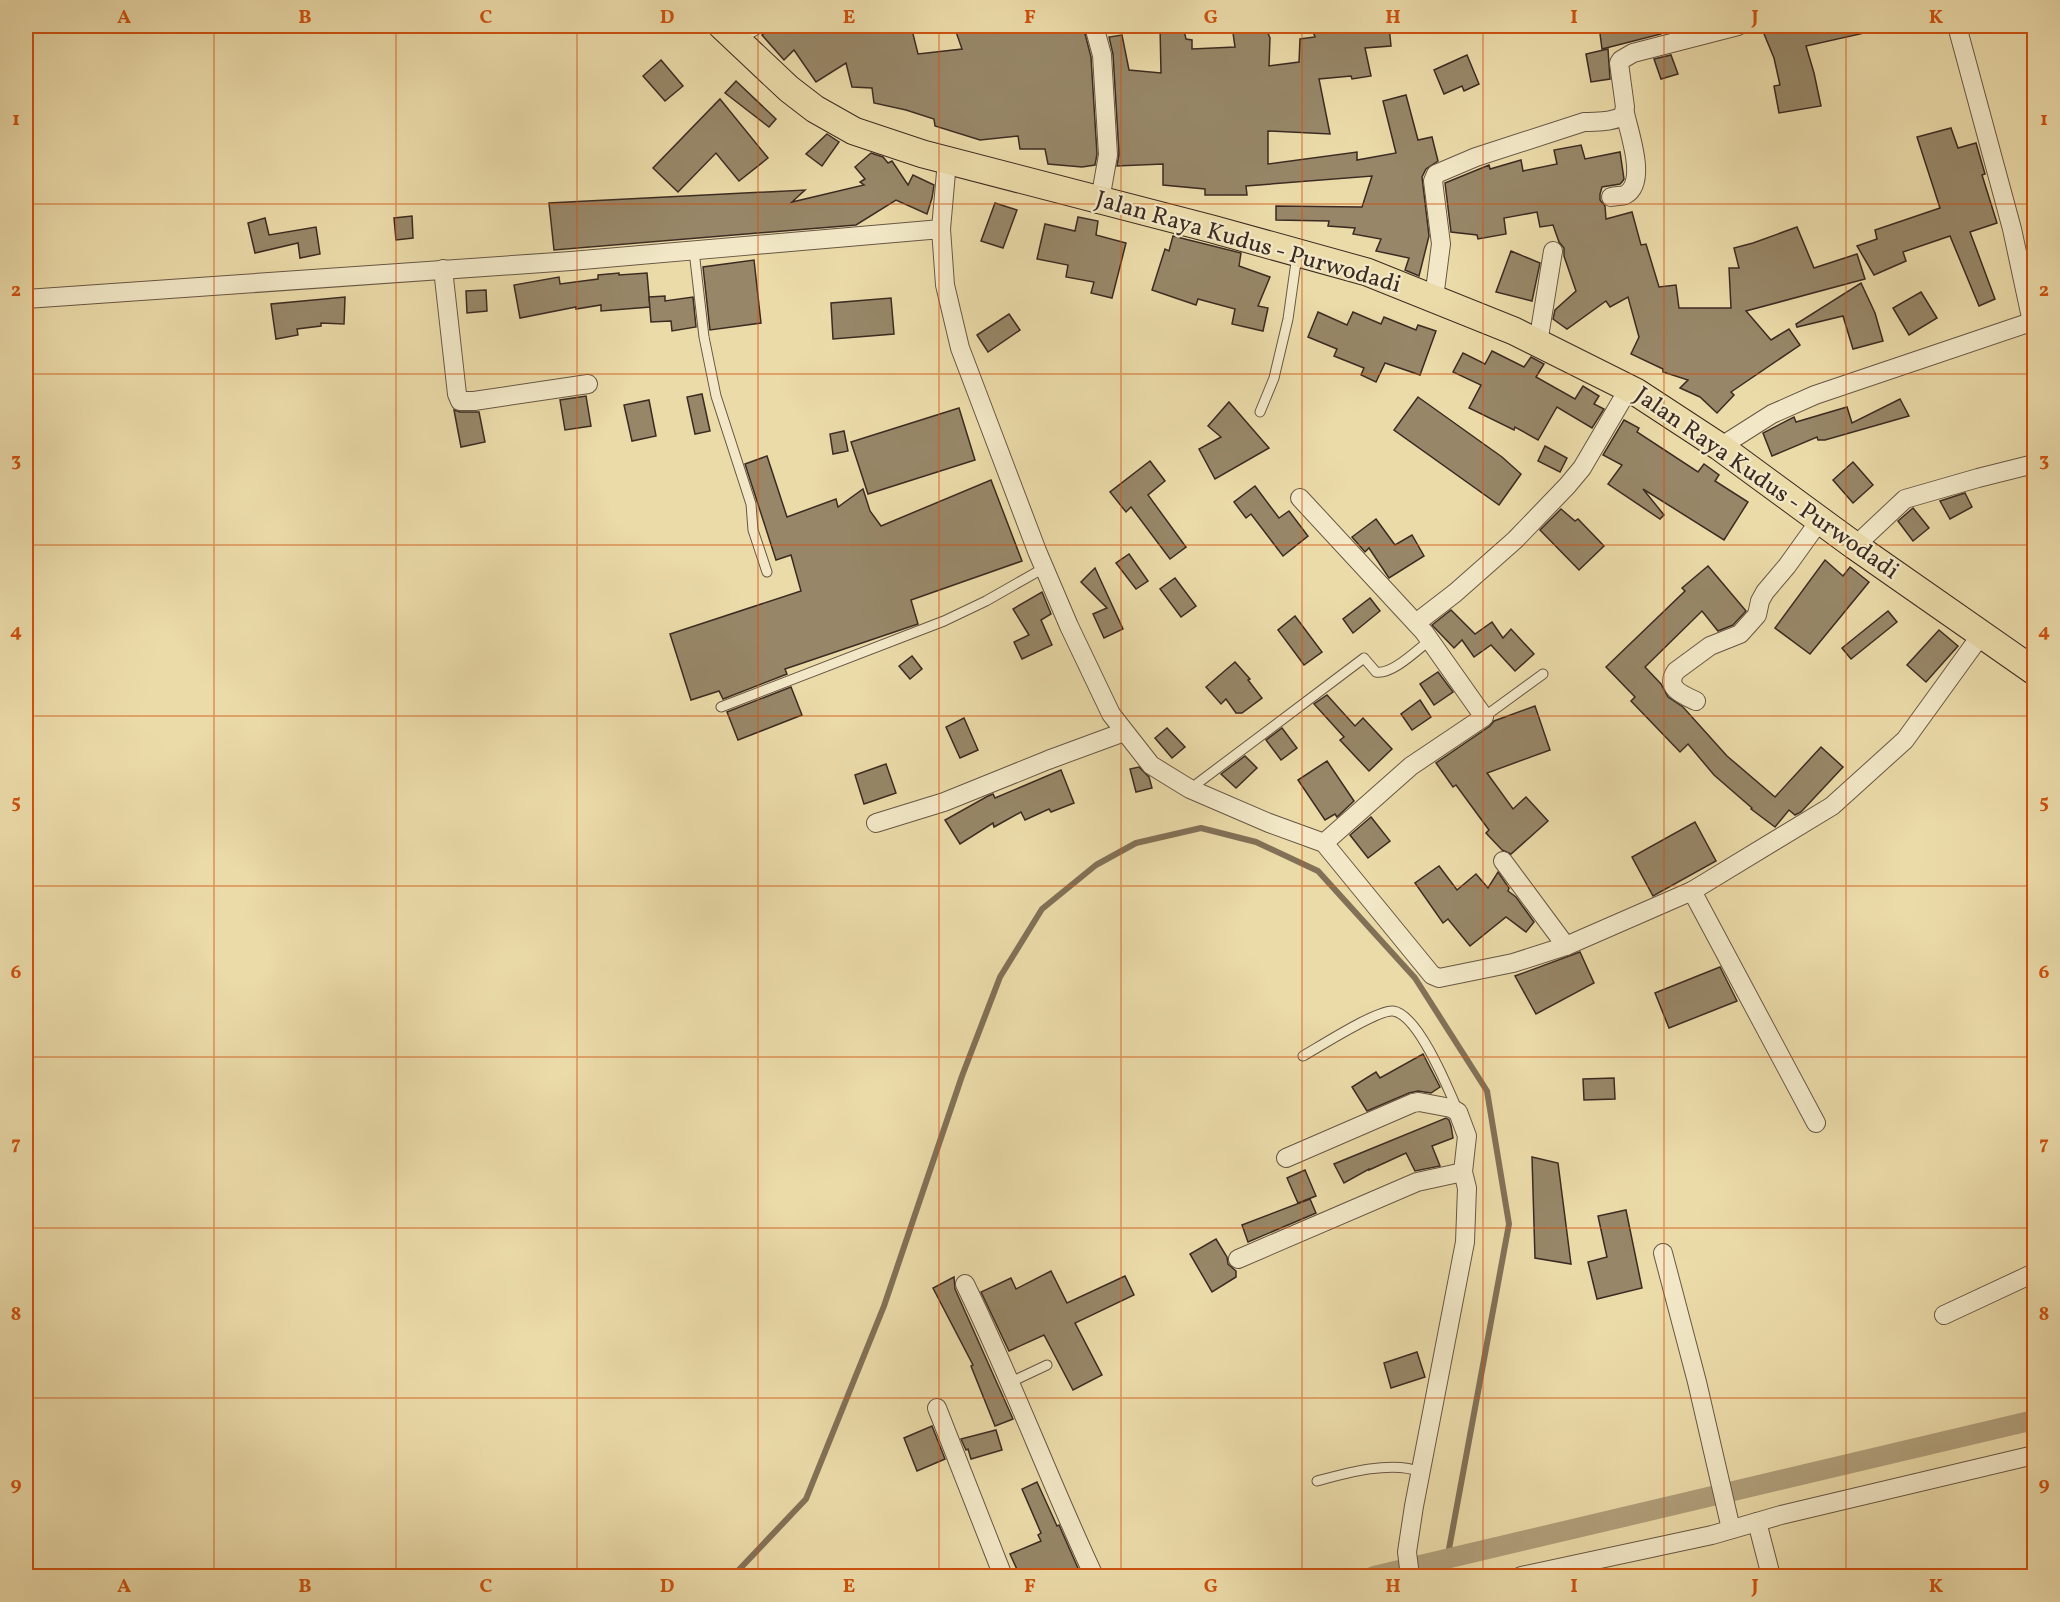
<svg xmlns="http://www.w3.org/2000/svg" width="2060" height="1602" font-family="Vollkorn,serif">
	<style>
		.lines { fill: none; stroke-linecap: round; stroke-linejoin: round }
		.stream { stroke: #827157; stroke-width: 6 }
		.canal { stroke: #b09f7b; stroke-width: 20 }
		.building { fill: #978768; stroke: #3c2b22; stroke-width: 1.5 }
		.service-casing { stroke: #685744; stroke-width: 11 }
		.minor-casing { stroke: #685744; stroke-width: 20 }
		.primary-casing { stroke: #3c2b22; stroke-width: 29 }
		.service { stroke: #f2e8c7; stroke-width: 9 }
		.minor { stroke: #f2e8c7; stroke-width: 18 }
		.primary { stroke: #ebdba9; stroke-width: 27 }
		.grid { fill: none; stroke: #ce520f; stroke-width: 1.5; stroke-opacity: 0.55 }
		.labels { text-anchor: middle; dominant-baseline: central; stroke-width: 4.5; stroke-linejoin: round; paint-order: stroke }
		.street-label { font-size: 24px; fill: #3c2b22; stroke: #f2e8c7 }
		.neatline { fill: none; stroke: #ce520f; stroke-width: 2 }
		.grid-label { font-size: 20px; text-anchor: middle; font-weight: bold; fill: #ce520f }
	</style>
	<rect width="100%" height="100%" fill="#ebdba9"/>
	<filter id="stains"><feTurbulence type="fractalNoise" baseFrequency=".00333" numOctaves="4"/><feColorMatrix values="0 0 0 0 .2 0 0 0 0 .09 0 0 0 0 .02 0 0 0 .5 -.17"/></filter>
	<radialGradient id="worn" r=".72"><stop offset=".6" stop-color="#630" stop-opacity="0"/><stop offset="1" stop-color="#630" stop-opacity=".3"/></radialGradient>
	<g class="lines">
		<!-- stream -->
		<path class="stream" d="M733 1576 806 1499 884 1306 962 1076 1000 977 1042 909 1096 865 1136 843 1201 828 1256 842 1318 871 1415 978 1487 1091 1509 1224 1444 1576"/>
		<!-- canal -->
		<path class="canal" d="M1374 1576 2034 1420"/>
	</g>
	<!-- building -->
	<g class="building">
		<path d="M774 26H911L918 54 962 49 954 26H1083L1091 57 1097 154 1095 165 1082 167 1048 164 1045 149H1020L1018 136 980 140 935 126 934 119 906 110 874 103 872 88 852 87 846 63 816 82 794 50 784 60 762 35Z"/>
		<path d="M1160 26H1183L1186 39 1192 40V49L1235 47 1232 26H1265L1270 38 1269 66 1299 62 1300 39 1315 37 1311 26H1389L1391 46 1365 48 1371 76 1352 79 1351 76 1319 79 1330 134 1268 131V164L1357 152V160L1396 153 1383 101 1406 95 1418 140 1432 137 1438 161 1426 169 1422 177 1429 236 1419 276 1405 270 1409 258 1376 251 1381 239 1353 234 1355 228 1328 226 1329 221 1276 220V206L1362 207 1372 176 1246 186 1247 195H1205V189L1163 185V164L1117 166 1119 154 1113 54 1109 37 1122 35 1129 70 1161 73Z"/>
		<path d="M1599 26H1669L1670 30 1661 33V34L1602 49Z"/>
		<path d="M1774 26H1869V32L1806 46 1814 73 1821 106 1779 113 1774 86 1780 85 1774 58 1762 29Z"/>
		<path d="M1608 49 1610 79 1591 82 1586 54Z"/>
		<path d="M1467 55 1479 84 1464 91 1462 86 1444 94 1434 70Z"/>
		<path d="M1671 55 1678 74 1661 79 1654 59Z"/>
		<path d="M661 60 683 86 665 101 643 76Z"/>
		<path d="M736 81 776 119 769 127 725 93Z"/>
		<path d="M720 99 768 158 739 181 716 153 678 192 653 168Z"/>
		<path d="M1951 128 1958 148 1976 143 1985 174 1982 175 1997 223 1970 232 1995 299 1979 306 1950 236 1903 252 1906 261 1874 275 1857 246 1877 239 1875 230 1940 208 1917 137Z"/>
		<path d="M827 134 839 142 822 166 806 154Z"/>
		<path d="M1581 145 1585 159 1620 152 1624 179 1622 182 1620 184 1602 187 1600 194V200L1605 206 1606 219 1632 212 1641 245 1646 244 1659 287 1676 285 1679 308H1731L1729 268H1739L1734 248 1753 243 1797 227 1814 268 1857 254 1865 279 1746 311 1771 340 1789 329 1800 345 1731 392 1734 395 1717 413 1700 397 1680 388 1688 380 1663 372V369L1631 354 1639 337 1628 297 1610 307 1606 301 1567 329 1553 319 1555 310 1576 291 1564 256V248L1559 242 1553 225 1540 227 1537 212 1504 218 1506 234 1478 239 1477 235 1451 232 1445 183 1489 165 1490 169 1521 160 1523 171 1557 164 1554 150Z"/>
		<path d="M871 153 883 157 888 163 892 161 908 185 913 175 934 185 932 198 927 214 896 200 856 225 554 250 549 203 805 190 792 202 864 185 860 182 865 179 855 167Z"/>
		<path d="M995 203 1017 210 1003 248 981 241Z"/>
		<path d="M412 216 413 238 396 240 394 218Z"/>
		<path d="M1078 217 1098 221 1096 235 1126 243 1112 298 1091 293 1094 282 1066 277 1068 265 1037 259 1045 224 1075 231Z"/>
		<path d="M265 218 269 235 316 227 320 254 300 258 298 243 255 253 248 223Z"/>
		<path d="M1173 236 1241 253 1239 266 1270 277 1258 306 1268 308 1263 331 1232 324 1235 309 1198 299 1196 305 1152 290 1165 249 1169 251Z"/>
		<path d="M1511 251 1540 263 1532 301 1496 292Z"/>
		<path d="M754 260 761 323 710 330 703 267Z"/>
		<path d="M619 273V275L647 273 650 307 601 311V305L576 309V307L520 318 514 285 559 277 560 284 598 279V275Z"/>
		<path d="M1861 283 1875 313 1883 341 1853 349 1843 316 1797 327 1796 324Z"/>
		<path d="M486 290 487 311 467 313 466 291Z"/>
		<path d="M1921 292 1937 318 1909 335 1893 308Z"/>
		<path d="M665 296V301L693 297 696 327 672 331 671 321 651 322 649 297Z"/>
		<path d="M345 297 344 324 321 323V326L297 329 298 335 276 339 271 304Z"/>
		<path d="M891 298 894 334 833 339 831 303Z"/>
		<path d="M1318 312 1347 325 1353 312 1381 324 1384 317 1416 330 1418 325 1436 331 1420 375 1385 363 1376 382 1361 375 1364 368 1334 356 1337 349 1308 337Z"/>
		<path d="M1009 314 1020 330 988 352 977 335Z"/>
		<path d="M1492 351 1524 367 1531 357 1544 364 1536 377 1575 399 1583 386 1599 396 1594 404 1604 409 1592 428 1557 407 1538 440 1515 427 1514 430 1469 408 1481 385 1453 372 1463 353 1485 364Z"/>
		<path d="M702 394 710 431 695 434 687 397Z"/>
		<path d="M586 396 591 426 565 430 560 400Z"/>
		<path d="M1418 397 1502 457 1521 474 1499 505 1394 430Z"/>
		<path d="M1900 399 1909 416 1825 440H1818L1817 437 1772 456 1763 433 1794 417 1796 422 1847 407 1852 423Z"/>
		<path d="M649 400 656 436 632 441 624 405Z"/>
		<path d="M1229 402 1269 448 1215 479 1199 449 1221 437 1208 426Z"/>
		<path d="M959 408 975 460 868 494 851 442Z"/>
		<path d="M454 410 460 412H479L485 442 461 447Z"/>
		<path d="M1624 420 1639 428 1637 432 1698 472 1704 464 1719 475 1715 481 1748 502 1724 540 1643 489 1664 515 1660 519 1608 484 1622 465 1603 455Z"/>
		<path d="M844 431 848 451 833 454 830 434Z"/>
		<path d="M1545 446 1567 458 1560 472 1538 461Z"/>
		<path d="M767 456 787 517 836 499 838 507 863 489 870 511 881 526 991 480 1022 561 911 600 918 624 785 669 787 674 723 699 719 691 691 700 670 634 801 591 791 555 776 560 745 464Z"/>
		<path d="M1150 461 1165 481 1148 495 1186 547 1170 559 1131 507 1126 512 1110 492Z"/>
		<path d="M1853 462 1873 485 1853 503 1833 480Z"/>
		<path d="M1255 486 1279 518 1289 511 1308 536 1283 556 1251 514 1246 518 1234 502Z"/>
		<path d="M1965 493 1972 507 1950 519 1940 501Z"/>
		<path d="M1913 508 1929 528 1913 541 1898 521Z"/>
		<path d="M1561 509 1575 521 1578 519 1604 546 1579 570 1540 530Z"/>
		<path d="M1376 519 1395 545 1412 535 1424 556 1389 578 1369 548 1365 552 1352 537Z"/>
		<path d="M1129 554 1148 581 1136 589 1116 563Z"/>
		<path d="M1825 560 1843 576 1850 567 1869 582 1810 654 1775 628Z"/>
		<path d="M1708 566 1746 611 1733 625 1718 631 1702 611 1645 667 1661 684 1668 697 1683 707 1727 756 1775 797 1821 747 1843 767 1801 812 1795 815 1789 810 1775 827 1751 809 1752 808 1714 775 1688 744 1680 752 1631 701 1635 697 1606 667 1685 591 1682 588Z"/>
		<path d="M1095 568 1123 629 1104 638 1093 614 1107 608 1081 582Z"/>
		<path d="M1175 578 1196 606 1181 617 1160 589Z"/>
		<path d="M1042 592 1051 614 1041 620 1052 645 1022 659 1014 642 1029 635 1013 609Z"/>
		<path d="M1370 598 1380 611 1353 633 1343 619Z"/>
		<path d="M1451 610 1475 634 1492 622 1503 638 1511 629 1534 654 1515 671 1491 645 1474 657 1462 640 1454 648 1432 625Z"/>
		<path d="M1888 611 1897 622 1851 659 1842 648Z"/>
		<path d="M1295 616 1322 652 1304 665 1278 630Z"/>
		<path d="M1939 630 1958 646 1926 682 1907 665Z"/>
		<path d="M912 656 922 669 910 679 899 666Z"/>
		<path d="M1235 662 1250 679 1248 680 1262 698 1242 713H1236L1226 699 1221 704 1206 687Z"/>
		<path d="M1438 672 1453 692 1434 705 1420 684Z"/>
		<path d="M791 687 802 715 738 740 727 712Z"/>
		<path d="M1327 695 1355 726 1363 718 1392 749 1369 771 1340 740 1344 737 1314 704Z"/>
		<path d="M1420 700 1431 717 1412 730 1401 714Z"/>
		<path d="M1535 706 1550 750 1487 773 1513 809 1526 797 1548 821 1511 854 1502 850 1486 833 1489 830 1456 785 1453 787 1436 763 1490 726 1494 721Z"/>
		<path d="M964 718 978 750 960 758 946 727Z"/>
		<path d="M1167 728 1185 747 1172 758 1155 738Z"/>
		<path d="M1282 728 1297 748 1281 760 1266 740Z"/>
		<path d="M1245 756 1257 768 1236 788 1221 774Z"/>
		<path d="M1327 761 1354 801 1337 817 1335 814 1325 820 1298 780Z"/>
		<path d="M886 764 896 793 864 804 855 775Z"/>
		<path d="M1139 767 1149 777 1152 788 1136 792 1130 769Z"/>
		<path d="M1061 770 1074 803 1051 812 1049 809 1025 820 1021 812 994 827 993 823 960 844 945 820 988 796 993 794 995 798Z"/>
		<path d="M1371 817 1390 841 1368 858 1350 835Z"/>
		<path d="M1695 822 1716 861 1653 896 1632 857Z"/>
		<path d="M1439 866 1457 890 1476 874 1488 888 1498 872 1509 888 1508 891 1516 897 1534 922 1526 932 1506 917 1470 946 1448 919 1443 923 1415 883Z"/>
		<path d="M1580 952 1594 983 1536 1014 1515 976Z"/>
		<path d="M1720 967 1737 1001 1669 1028 1655 993Z"/>
		<path d="M1423 1054 1440 1087 1431 1093 1418 1091 1409 1093 1367 1111 1352 1087 1376 1072 1380 1078Z"/>
		<path d="M1614 1078 1615 1099 1584 1100 1583 1079Z"/>
		<path d="M1446 1118 1449 1120 1451 1126 1453 1138 1432 1146 1440 1166 1415 1171 1406 1153 1369 1170V1169L1344 1183 1334 1164Z"/>
		<path d="M1532 1157 1558 1163 1571 1264 1535 1258Z"/>
		<path d="M1305 1170 1316 1196 1298 1203 1287 1178Z"/>
		<path d="M1310 1199 1316 1213 1248 1242 1242 1225Z"/>
		<path d="M1626 1210 1642 1288 1597 1299 1588 1262 1607 1257 1598 1216Z"/>
		<path d="M1216 1239 1227 1257 1228 1264 1236 1271V1277L1212 1292 1190 1254Z"/>
		<path d="M1051 1271 1067 1303 1125 1276 1134 1295 1075 1323 1102 1375 1073 1390 1044 1335 1009 1351 981 1292 1011 1278 1016 1289Z"/>
		<path d="M954 1277 955 1289 1013 1419 995 1426 971 1366 973 1365 933 1288Z"/>
		<path d="M1417 1352 1425 1377 1391 1388 1384 1363Z"/>
		<path d="M932 1426 945 1459 917 1471 904 1438Z"/>
		<path d="M996 1430 1002 1450 971 1459 968 1449 966 1450 961 1439Z"/>
		<path d="M1037 1482 1057 1526 1059 1525 1081 1575 1077 1576H1020L1010 1554 1041 1541 1038 1535 1041 1533 1022 1489Z"/>
	</g>
	<g class="lines">
		<!-- service casing -->
		<g class="service-casing">
			<g id="service">
				<path d="M694 251 704 337 716 396 751 504 753 530 767 572"/>
				<path d="M1260 412 1274 378 1288 319 1297 255"/>
				<path d="M721 707 944 621 986 601 1044 568"/>
				<path d="M1484 717 1543 674"/>
				<path d="M1190 789 1364 658 1376 672C1392 675 1417 650 1430 640"/>
				<path d="M1303 1056C1319 1047 1378 1009 1393 1011 1418 1014 1448 1088 1457 1109"/>
				<path d="M1011 1382 1047 1365"/>
				<path d="M1317 1481C1346 1473 1392 1460 1421 1472"/>
			</g>
		</g>
		<!-- minor casing -->
		<g class="minor-casing">
			<g id="minor">
				<path d="M1094 26 1102 55 1108 155 1100 200"/>
				<path d="M1957 26 2012 229 2032 322"/>
				<path d="M734 37 754 26"/>
				<path d="M1611 197C1616 196 1621 196 1625 195 1648 183 1629 133 1625 113"/>
				<path d="M941 229 947 161"/>
				<path d="M443 269 457 394 460 401H474L588 384"/>
				<path d="M1434 298 1441 244 1433 181 1436 174 1476 157 1584 122C1599 121 1609 123 1623 116L1625 107 1619 63 1621 60 1633 53 1738 26"/>
				<path d="M26 299 571 261 941 229 945 285 960 348 1037 551 1069 626 1111 714 1151 765 1172 778 1190 789 1269 823 1324 843 1432 975 1439 978 1513 963 1566 946 1692 891 1832 806 1905 740 1981 635"/>
				<path d="M1538 343 1553 251"/>
				<path d="M1720 447 1772 414 1815 395 2034 321"/>
				<path d="M1300 498 1424 632 1484 717 1411 766 1324 843"/>
				<path d="M1855 546 1905 499 1978 478 2034 464"/>
				<path d="M1416 623 1455 593 1515 540 1567 486 1582 468 1629 388"/>
				<path d="M1696 701C1683 695 1664 688 1676 671L1710 646 1740 634 1757 615 1760 601 1765 592 1787 566 1820 520"/>
				<path d="M876 823 944 802 1048 760 1124 732"/>
				<path d="M1503 861 1566 946"/>
				<path d="M1692 891 1816 1123"/>
				<path d="M1286 1158 1413 1103 1419 1102 1451 1108 1458 1112 1467 1136 1463 1172 1467 1188 1465 1242 1414 1506 1407 1552 1410 1576"/>
				<path d="M1663 1253 1697 1382 1731 1529"/>
				<path d="M1238 1259 1417 1182 1463 1172"/>
				<path d="M965 1284C1012 1380 1049 1480 1094 1576"/>
				<path d="M1944 1315 2034 1273"/>
				<path d="M937 1408 1003 1576"/>
				<path d="M1757 1522 1771 1576"/>
				<path d="M1521 1576 1712 1535 1781 1515 2034 1455"/>
			</g>
		</g>
		<!-- primary casing -->
		<g class="primary-casing">
			<path id="primary" d="M722 26 789 89 815 109 854 131 923 154 1212 229 1367 272 1514 331 1636 392 1720 447 1855 546 2034 671"/>
		</g>
		<!-- service -->
		<use href="#service" class="service"/>
		<!-- minor -->
		<use href="#minor" class="minor"/>
		<!-- primary -->
		<use href="#primary" class="primary"/>
	</g>
	<!-- grid -->
	<path class="grid" d="M214 26V1576M396 26V1576M577 26V1576M758 26V1576M939 26V1576M1121 26V1576M1302 26V1576M1483 26V1576M1664 26V1576M1846 26V1576M26 204H2034M26 374H2034M26 545H2034M26 716H2034M26 886H2034M26 1057H2034M26 1228H2034M26 1398H2034"/>
	<g class="labels">
		<!-- street labels -->
		<g class="street-label">
			<text transform="translate(1248 243) rotate(16)">Jalan Raya Kudus - Purwodadi</text>
			<text transform="translate(1766 484) rotate(35)">Jalan Raya Kudus - Purwodadi</text>
		</g>
	</g>
	<!-- margin -->
	<rect width="2060" height="1602" fill="none" stroke="#ebdba9" stroke-width="66"/>
	<rect x="33" y="33" width="1994" height="1536" class="neatline"/>
	<g class="grid-label">
		<text x="124" y="23">A</text>
		<text x="305" y="23">B</text>
		<text x="486" y="23">C</text>
		<text x="667" y="23">D</text>
		<text x="849" y="23">E</text>
		<text x="1030" y="23">F</text>
		<text x="1211" y="23">G</text>
		<text x="1393" y="23">H</text>
		<text x="1574" y="23">I</text>
		<text x="1755" y="23">J</text>
		<text x="1936" y="23">K</text>
		<text x="16" y="125">1</text>
		<text x="2044" y="125">1</text>
		<text x="16" y="296">2</text>
		<text x="2044" y="296">2</text>
		<text x="16" y="466">3</text>
		<text x="2044" y="466">3</text>
		<text x="16" y="637">4</text>
		<text x="2044" y="637">4</text>
		<text x="16" y="808">5</text>
		<text x="2044" y="808">5</text>
		<text x="16" y="978">6</text>
		<text x="2044" y="978">6</text>
		<text x="16" y="1149">7</text>
		<text x="2044" y="1149">7</text>
		<text x="16" y="1320">8</text>
		<text x="2044" y="1320">8</text>
		<text x="16" y="1490">9</text>
		<text x="2044" y="1490">9</text>
		<text x="124" y="1592">A</text>
		<text x="305" y="1592">B</text>
		<text x="486" y="1592">C</text>
		<text x="667" y="1592">D</text>
		<text x="849" y="1592">E</text>
		<text x="1030" y="1592">F</text>
		<text x="1211" y="1592">G</text>
		<text x="1393" y="1592">H</text>
		<text x="1574" y="1592">I</text>
		<text x="1755" y="1592">J</text>
		<text x="1936" y="1592">K</text>
	</g>
	<rect width="100%" height="100%" filter="url(#stains)"/>
	<rect width="100%" height="100%" fill="url(#worn)"/>
</svg>
